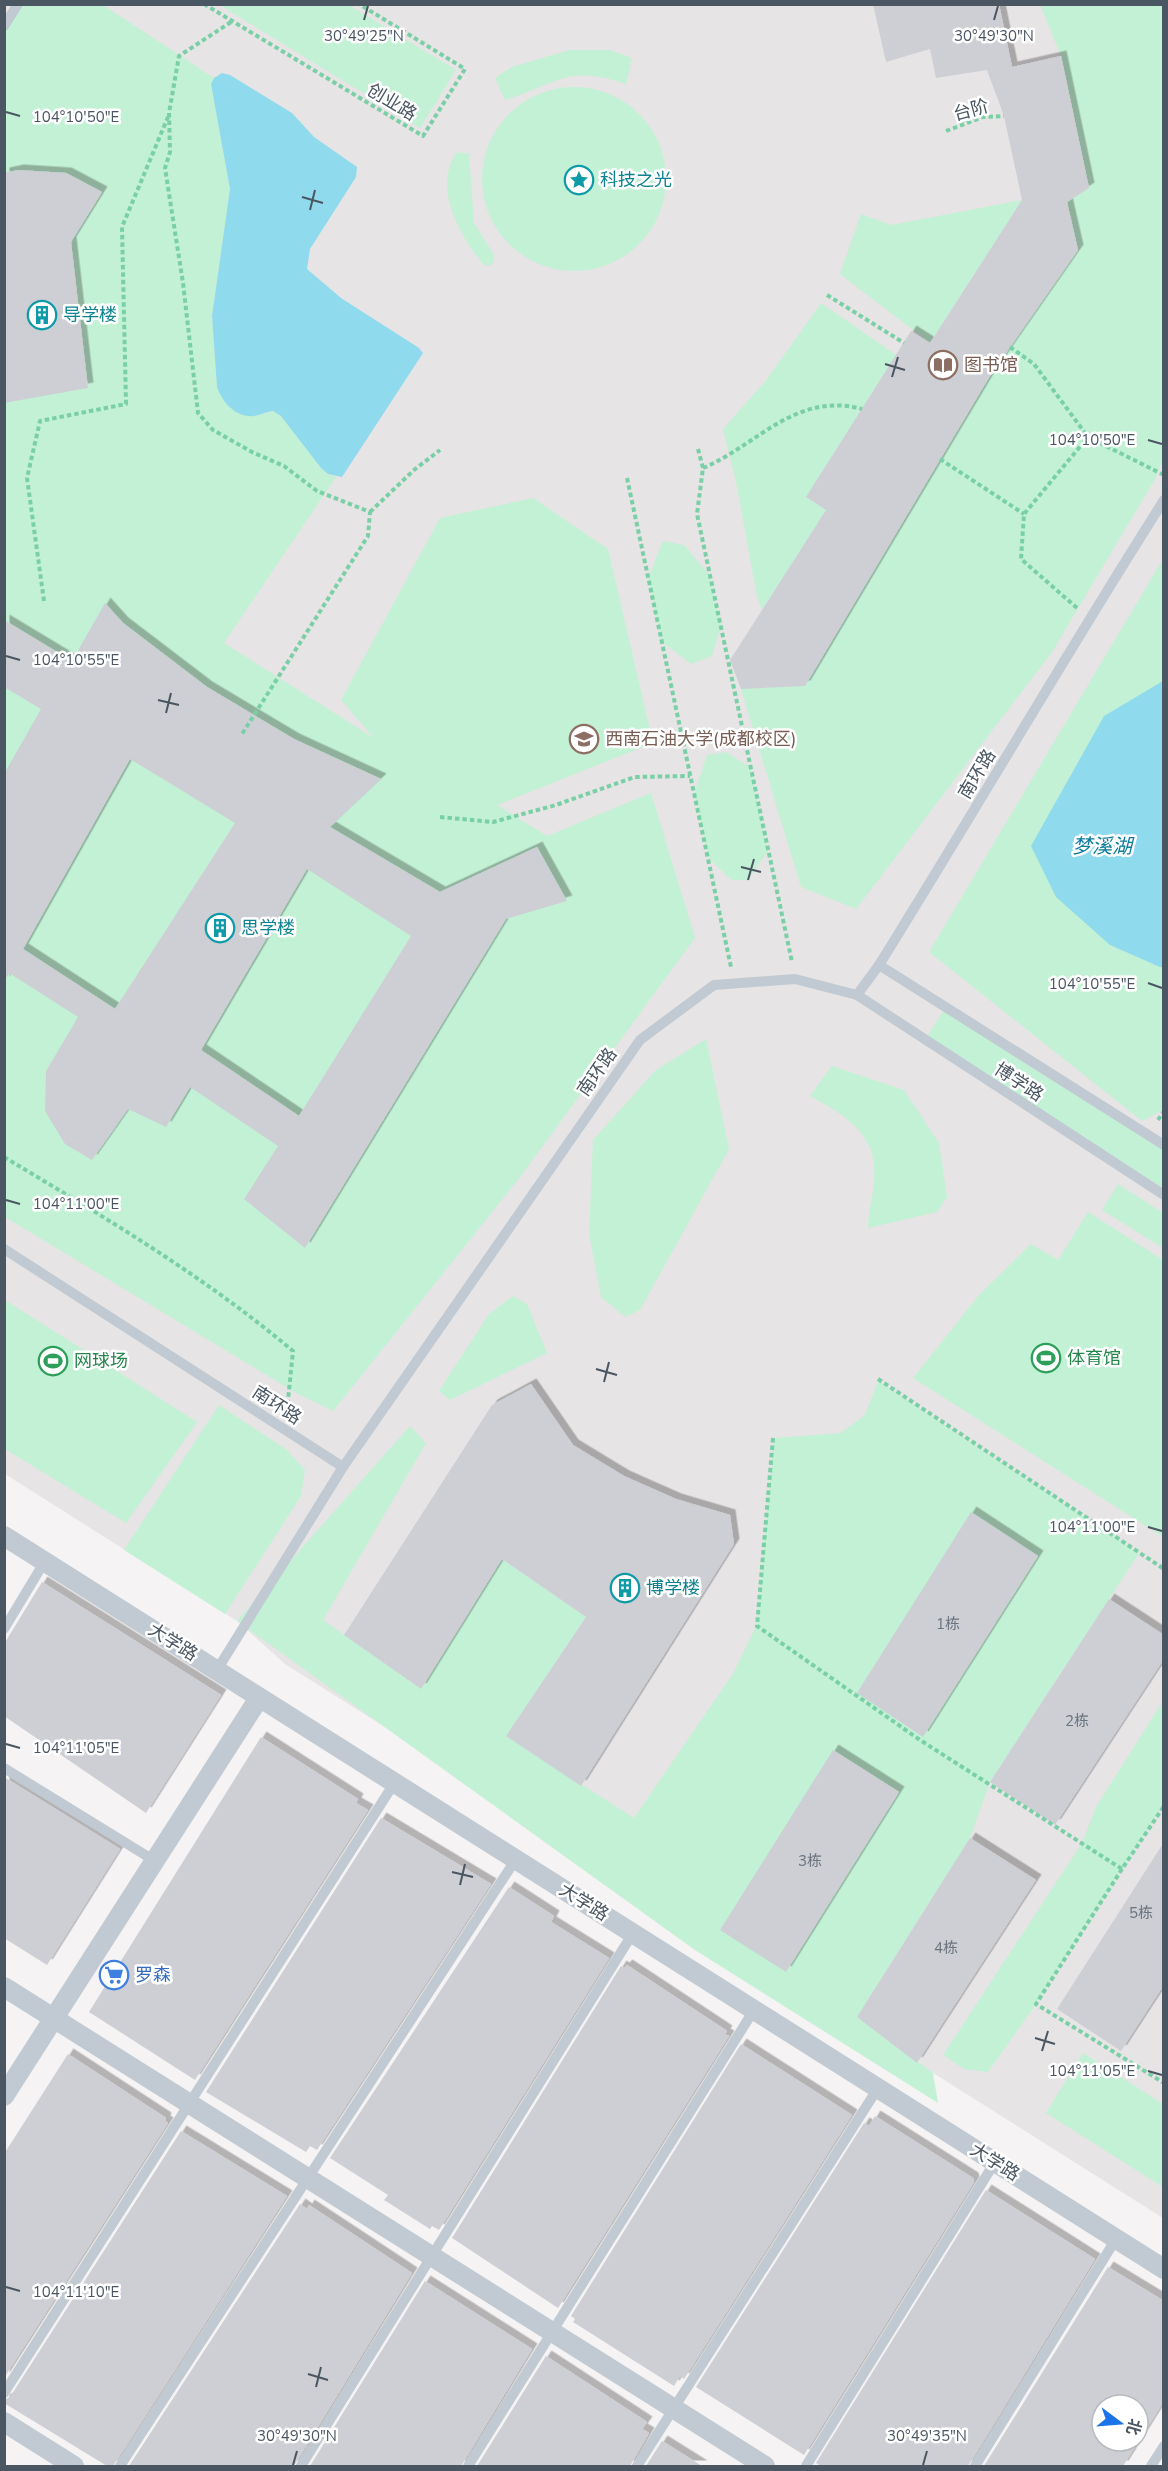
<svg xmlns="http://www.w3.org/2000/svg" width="1168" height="2471" font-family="'Nunito Sans','Noto Sans SC',sans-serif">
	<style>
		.education { fill: #e6e4e5 }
		.green { fill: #c3f1d5 }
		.water { fill: #90daee }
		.building { fill: #cdcfd5; fill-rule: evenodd; filter: url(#shadow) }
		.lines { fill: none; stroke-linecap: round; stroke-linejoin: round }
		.path { stroke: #7ad0a6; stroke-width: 4; stroke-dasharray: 4.5 3; stroke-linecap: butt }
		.service { stroke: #c1cad2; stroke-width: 10 }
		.minor { stroke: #c1cad2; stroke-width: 20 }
		.ticks { fill: none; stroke: #4a5661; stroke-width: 2 }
		.labels { text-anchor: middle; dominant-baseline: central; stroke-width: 5; stroke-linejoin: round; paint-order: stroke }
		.number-label { font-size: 15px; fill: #6b747e }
		.street-label { font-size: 18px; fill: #4a5661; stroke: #fff }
		.culture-label { font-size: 18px; fill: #0d838f; stroke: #fff; text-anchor: start }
		.education-label { font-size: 18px; fill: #785e54; stroke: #fff; text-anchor: start }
		.leisure-label { font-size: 18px; fill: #27864d; stroke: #fff; text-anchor: start }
		.shop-label { font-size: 18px; fill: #366cbe; stroke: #fff; text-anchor: start }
		.water-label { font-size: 20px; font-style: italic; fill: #0c7c9b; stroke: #fff }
		.ticks-label { font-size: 15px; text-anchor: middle; fill: #4a5661; stroke: #fff; stroke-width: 5; stroke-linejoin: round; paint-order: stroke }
	</style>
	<defs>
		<filter id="shadow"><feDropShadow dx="5.5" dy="-5.5" stdDeviation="0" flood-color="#0004"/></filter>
	</defs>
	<rect width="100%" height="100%" fill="#f5f3f3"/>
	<!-- education -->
	<path class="education" d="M4 5H1163V2218L285 1664 237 1621 5 1474Z"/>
	<!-- green -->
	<g class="green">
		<path d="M22 5H103L214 78 211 84 230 189 212 316 217 387 255 416 273 411 281 416 328 474 336 477 224 643 374 738 341 700 440 518 533 498 608 549 653 743 497 805 547 836 651 793 695 938 520 1177 333 1411 298 1394 5 1217 4 34Z"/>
		<path d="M220 5H349L456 70 420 128Z"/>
		<path d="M1040 5H1163V459L1155 479 1052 652 856 909 801 887 741 689 990 376 1078 250 1067 202 1089 188 1061 56Z"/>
		<path d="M569 50H610L632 58 626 84C565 64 558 84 505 100L495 78 512 67Z"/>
		<circle cx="574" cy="179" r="92"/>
		<path d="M457 152 469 154 474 223 494 255V262L489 266 483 264C460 236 432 187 457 152Z"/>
		<path d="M1022 200 930 343 840 274 861 214 891 225Z"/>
		<path d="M821 303 896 355 806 497 826 510 762 610 757 597 736 482 723 429 767 379Z"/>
		<path d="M663 541 684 545 710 576 721 625 712 656 691 664 661 641 648 578Z"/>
		<path d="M1163 559V1110L1142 1121 929 952Z"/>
		<path d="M726 752 751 768 768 851 748 880H731L708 857 694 794 707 755Z"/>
		<path d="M944 1010 1163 1149V1188L926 1038Z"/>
		<path d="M706 1039 729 1149 640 1310 625 1317 601 1297 589 1234 593 1140 656 1070Z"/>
		<path d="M832 1066 904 1090 939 1143 947 1197 937 1212 868 1228C868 1211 873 1197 874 1181 879 1135 845 1115 810 1096Z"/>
		<path d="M1118 1184 1163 1213V1248L1102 1210Z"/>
		<path d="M1088 1212 1163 1260V1537L913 1378 979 1295 1031 1244 1058 1260Z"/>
		<path d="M513 1296 527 1304 547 1353 450 1400 439 1391 489 1314Z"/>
		<path d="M5 1300 197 1422 126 1523 5 1449Z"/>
		<path d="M878 1381 1139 1553 990 1782 970 1838 857 2017 933 2073 938 2103 695 1950 237 1621 410 1426 426 1443 323 1620 421 1689 502 1559 586 1617 506 1736 634 1818 734 1672 756 1626 774 1438 841 1433 865 1415Z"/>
		<path d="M219 1405 287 1450 305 1470 301 1496 225 1614 124 1550Z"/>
		<path d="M1163 1701V1806L1036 2004 988 2072 964 2069 943 2055 1082 1843 1096 1807Z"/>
		<path d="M1083 2053 1163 2104V2187L1046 2113Z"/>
	</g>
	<!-- water -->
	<g class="water">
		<path d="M222 73 230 75 292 113 314 137 357 167 356 177 310 249 307 269 341 298 419 348 423 353 342 477 328 474 321 468 281 416 273 411C266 412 260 415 254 416 236 418 222 402 217 387L212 316 230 189 211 84 214 78Z"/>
		<path d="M1163 681 1164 967H1160L1110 945 1056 897 1031 846 1104 716Z"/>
	</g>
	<!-- building -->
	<g class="building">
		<path d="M873 4H999L1012 67 1061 56 1089 188 1067 202 1078 250 990 376 805 686 741 689 730 660 826 510 806 497 911 331 930 343 1022 200 1004 116 987 70 936 78 930 49 886 62Z"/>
		<path d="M18 170 66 173 102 192 71 242 88 388 4 403V173Z"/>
		<path d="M105 603 123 623 207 687 294 739 381 779 330 827 440 892 537 847 567 901 506 919 305 1248 244 1199 278 1146 190 1087 166 1127 128 1109 92 1160 65 1144 45 1111 46 1071 78 1017 9 973 4 982V774L41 709 4 687V620L72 661ZM130 759 235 823 115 1009 23 949ZM307 869 411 936 299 1116 201 1050Z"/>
		<path d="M531 1384 573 1445 624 1476 676 1499 730 1515 734 1544 581 1786 506 1736 586 1617 502 1559 421 1689 344 1635 492 1405Z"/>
		<path d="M971 1512 1038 1556 923 1737 857 1693Z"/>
		<path d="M42 1582 221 1695 146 1813 4 1716V1644Z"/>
		<path d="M1109 1599 1164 1635V1659L1055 1825 990 1782Z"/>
		<path d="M261 1737 358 1799 356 1803 368 1810 195 2080 89 2012Z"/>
		<path d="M833 1750 899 1792 786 1972 720 1930Z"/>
		<path d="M4 1777 120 1849 47 1965 4 1938Z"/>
		<path d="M381 1818 491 1884 317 2150 310 2146 306 2152 206 2092Z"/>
		<path d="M970 1838 1036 1880 917 2063 857 2017Z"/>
		<path d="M1164 1842V1985L1121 2051 1057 2009Z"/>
		<path d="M509 1887 554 1916 551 1922 609 1958 439 2230 432 2226 430 2229 384 2200 388 2195 330 2158Z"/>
		<path d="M627 1965 727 2031 725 2034 729 2036 558 2308 452 2238 621 1966 624 1968Z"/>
		<path d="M741 2044 852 2115 684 2379 680 2376 674 2386 573 2322 575 2319 571 2316Z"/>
		<path d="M68 2054 166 2118 165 2121 168 2123 4 2378V2154Z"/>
		<path d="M875 2116 973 2178 974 2182 804 2455 696 2387 864 2123 869 2126Z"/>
		<path d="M181 2131 287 2196 113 2466H107L4 2403V2400L10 2397Z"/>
		<path d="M986 2190 1095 2259 968 2466H821L816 2463Z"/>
		<path d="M300 2204 307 2209 309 2205 412 2273 294 2466H129Z"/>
		<path d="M1108 2267 1164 2301V2401L1123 2466H984ZM1102 2405H1138V2441H1102Z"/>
		<path d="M425 2281 532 2349 461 2466H310Z"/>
		<path d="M546 2356 647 2422 642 2429 649 2433 630 2466H477Z"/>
		<path d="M662 2441 702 2466H646Z"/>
	</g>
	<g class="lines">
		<!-- path -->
		<g class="path">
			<path d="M204 4 423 136 465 69 359 4"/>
			<path d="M231 22 179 56 169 113 170 152 165 168 183 283 198 413 213 430 252 452 284 466 317 491 370 512 368 536 242 734"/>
			<path d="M946 131 983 117 1004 116"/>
			<path d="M827 295 904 343"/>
			<path d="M1010 347 1034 364 1088 437"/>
			<path d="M698 449 703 468 697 514 792 962"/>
			<path d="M940 459 1024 514"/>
			<path d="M703 468C756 446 796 391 862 409"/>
			<path d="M627 478 731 967"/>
			<path d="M370 512 414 470 440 450"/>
			<path d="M44 601 27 478 40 421 126 404 122 227 168 117"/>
			<path d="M1077 608 1021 559 1024 514 1088 437 1164 475"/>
			<path d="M440 817 493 822 556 805 635 777 690 776"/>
			<path d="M1158 1120 1164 1111"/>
			<path d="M4 1157C104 1217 204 1276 293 1351L287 1410"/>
			<path d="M878 1379 1164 1569"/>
			<path d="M773 1438 757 1626 920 1740 1122 1869 1164 1806"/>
			<path d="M1122 1869 1036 2004 1164 2083"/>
		</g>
		<!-- service -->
		<g class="service">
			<path d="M4 26 18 4"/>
			<path d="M879 965 1164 1145"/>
			<path d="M857 995 1164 1195"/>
			<path d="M4 1249 343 1467 640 1040 714 985 795 979 857 995 879 965C975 811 1066 654 1164 500"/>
			<path d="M4 1629 45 1561"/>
			<path d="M217 1670 343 1467"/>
			<path d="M4 1768 155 1861"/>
			<path d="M4 2393 395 1782"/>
			<path d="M120 2466 516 1859"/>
			<path d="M301 2466 633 1933"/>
			<path d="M468 2466 754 2010"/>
			<path d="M637 2466 878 2088"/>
			<path d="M806 2466 995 2162"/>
			<path d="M975 2466 1116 2239"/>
			<path d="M1151 2466 1164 2446"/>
		</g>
		<!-- minor -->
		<g class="minor">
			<path d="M4 1536 1164 2269"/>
			<path d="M4 1987 765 2466"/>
			<path d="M4 2096 259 1698"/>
			<path d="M4 2422 74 2466"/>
		</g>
	</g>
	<!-- ticks -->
	<path class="ticks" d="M364 20 368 6M994 20 998 6M6 112 20 116M302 197 323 203M310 210 315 190M885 364 905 370M892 377 898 357M1148 440 1162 444M6 656 20 660M158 700 179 705M166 713 171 693M741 867 761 872M748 880 754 859M1148 983 1162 988M6 1200 20 1204M596 1369 617 1375M604 1382 609 1362M1148 1527 1162 1531M6 1744 20 1748M452 1872 473 1877M460 1885 465 1864M1035 2038 1055 2044M1042 2051 1048 2031M1148 2071 1162 2075M6 2287 20 2291M308 2374 328 2380M316 2387 321 2367M293 2465 297 2451M923 2465 927 2451"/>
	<!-- icons -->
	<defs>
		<g id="sight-ring" transform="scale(1.5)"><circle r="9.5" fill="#fff" stroke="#0f9aa8" stroke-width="1.5"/><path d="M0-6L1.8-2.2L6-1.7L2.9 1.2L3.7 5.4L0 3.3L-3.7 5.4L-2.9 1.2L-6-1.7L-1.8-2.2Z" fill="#0f9aa8"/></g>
		<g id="building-ring" transform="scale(1.5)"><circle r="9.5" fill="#fff" stroke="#0f9aa8" stroke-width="1.5"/><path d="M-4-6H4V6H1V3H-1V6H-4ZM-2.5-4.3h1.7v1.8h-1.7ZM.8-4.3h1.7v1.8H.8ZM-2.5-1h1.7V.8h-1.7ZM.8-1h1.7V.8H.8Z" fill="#0f9aa8"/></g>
		<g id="library-ring" transform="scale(1.5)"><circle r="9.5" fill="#fff" stroke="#8d6e63" stroke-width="1.5"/><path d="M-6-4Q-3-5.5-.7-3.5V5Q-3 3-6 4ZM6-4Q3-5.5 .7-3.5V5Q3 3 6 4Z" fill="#8d6e63"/></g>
		<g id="university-ring" transform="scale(1.5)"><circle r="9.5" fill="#fff" stroke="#8d6e63" stroke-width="1.5"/><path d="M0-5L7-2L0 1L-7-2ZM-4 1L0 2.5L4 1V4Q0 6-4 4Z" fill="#8d6e63"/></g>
		<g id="stadium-ring" transform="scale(1.5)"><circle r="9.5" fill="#fff" stroke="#2e9e5b" stroke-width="1.5"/><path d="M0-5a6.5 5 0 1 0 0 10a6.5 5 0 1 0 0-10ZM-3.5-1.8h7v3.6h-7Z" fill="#2e9e5b"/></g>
		<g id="supermarket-ring" transform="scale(1.5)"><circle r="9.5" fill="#fff" stroke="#3f7fe0" stroke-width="1.5"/><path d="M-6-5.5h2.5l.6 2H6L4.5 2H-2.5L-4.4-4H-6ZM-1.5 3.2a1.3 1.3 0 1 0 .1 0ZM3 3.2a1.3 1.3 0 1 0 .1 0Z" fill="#3f7fe0"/></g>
	</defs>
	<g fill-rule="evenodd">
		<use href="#sight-ring" x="579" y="180"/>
		<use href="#building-ring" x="42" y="315"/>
		<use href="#library-ring" x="943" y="365"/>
		<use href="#university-ring" x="584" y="739"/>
		<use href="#building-ring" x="220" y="928"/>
		<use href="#stadium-ring" x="1046" y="1358"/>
		<use href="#stadium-ring" x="53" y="1361"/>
		<use href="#building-ring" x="625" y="1588"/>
		<use href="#supermarket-ring" x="114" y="1975"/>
	</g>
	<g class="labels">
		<!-- number labels -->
		<g class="number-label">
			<text x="948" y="1624">1栋</text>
			<text x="1077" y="1721">2栋</text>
			<text x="810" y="1861">3栋</text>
			<text x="1141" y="1913">5栋</text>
			<text x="946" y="1948">4栋</text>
		</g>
		<!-- street labels -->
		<g class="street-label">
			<text transform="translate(392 102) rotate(31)">创业路</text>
			<text transform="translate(971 110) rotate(-15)">台阶</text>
			<text transform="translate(977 774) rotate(-59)">南环路</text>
			<text transform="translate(597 1072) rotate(-55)">南环路</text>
			<text transform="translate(1019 1082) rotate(33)">博学路</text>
			<text transform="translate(277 1405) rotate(33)">南环路</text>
			<text transform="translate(173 1642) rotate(32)">大学路</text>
			<text transform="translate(584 1902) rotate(32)">大学路</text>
			<text transform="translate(995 2162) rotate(32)">大学路</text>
		</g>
		<!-- culture labels -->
		<g class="culture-label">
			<text x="600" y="180">科技之光</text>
			<text x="63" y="315">导学楼</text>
			<text x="241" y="928">思学楼</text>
			<text x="646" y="1588">博学楼</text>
		</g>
		<!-- education labels -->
		<g class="education-label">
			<text x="964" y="365">图书馆</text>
			<text x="605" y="739">西南石油大学(成都校区)</text>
		</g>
		<!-- leisure labels -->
		<g class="leisure-label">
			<text x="1067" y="1358">体育馆</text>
			<text x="74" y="1361">网球场</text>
		</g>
		<!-- shop labels -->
		<g class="shop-label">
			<text x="135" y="1975">罗森</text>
		</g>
		<!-- water labels -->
		<g class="water-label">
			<text x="1102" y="846">梦溪湖</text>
		</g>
	</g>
	<g class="ticks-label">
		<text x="364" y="41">30°49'25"N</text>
		<text x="994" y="41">30°49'30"N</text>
		<text x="76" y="122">104°10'50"E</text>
		<text x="1092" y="445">104°10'50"E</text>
		<text x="76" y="665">104°10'55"E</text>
		<text x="1092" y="989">104°10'55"E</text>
		<text x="76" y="1209">104°11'00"E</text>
		<text x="1092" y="1532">104°11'00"E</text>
		<text x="76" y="1753">104°11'05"E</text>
		<text x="1092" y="2076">104°11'05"E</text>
		<text x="76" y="2297">104°11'10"E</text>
		<text x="297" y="2441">30°49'30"N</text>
		<text x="927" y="2441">30°49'35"N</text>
	</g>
	<!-- border -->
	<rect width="1168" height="2471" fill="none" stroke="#4a5661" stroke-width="12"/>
	<!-- north arrow -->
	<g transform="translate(1120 2423) rotate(106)"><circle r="28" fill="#ffffff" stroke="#b7bbc0" stroke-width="1.5"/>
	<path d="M0-4.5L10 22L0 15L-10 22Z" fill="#1a73e8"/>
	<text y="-9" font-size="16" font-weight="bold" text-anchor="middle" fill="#4a5661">北</text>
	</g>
</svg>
